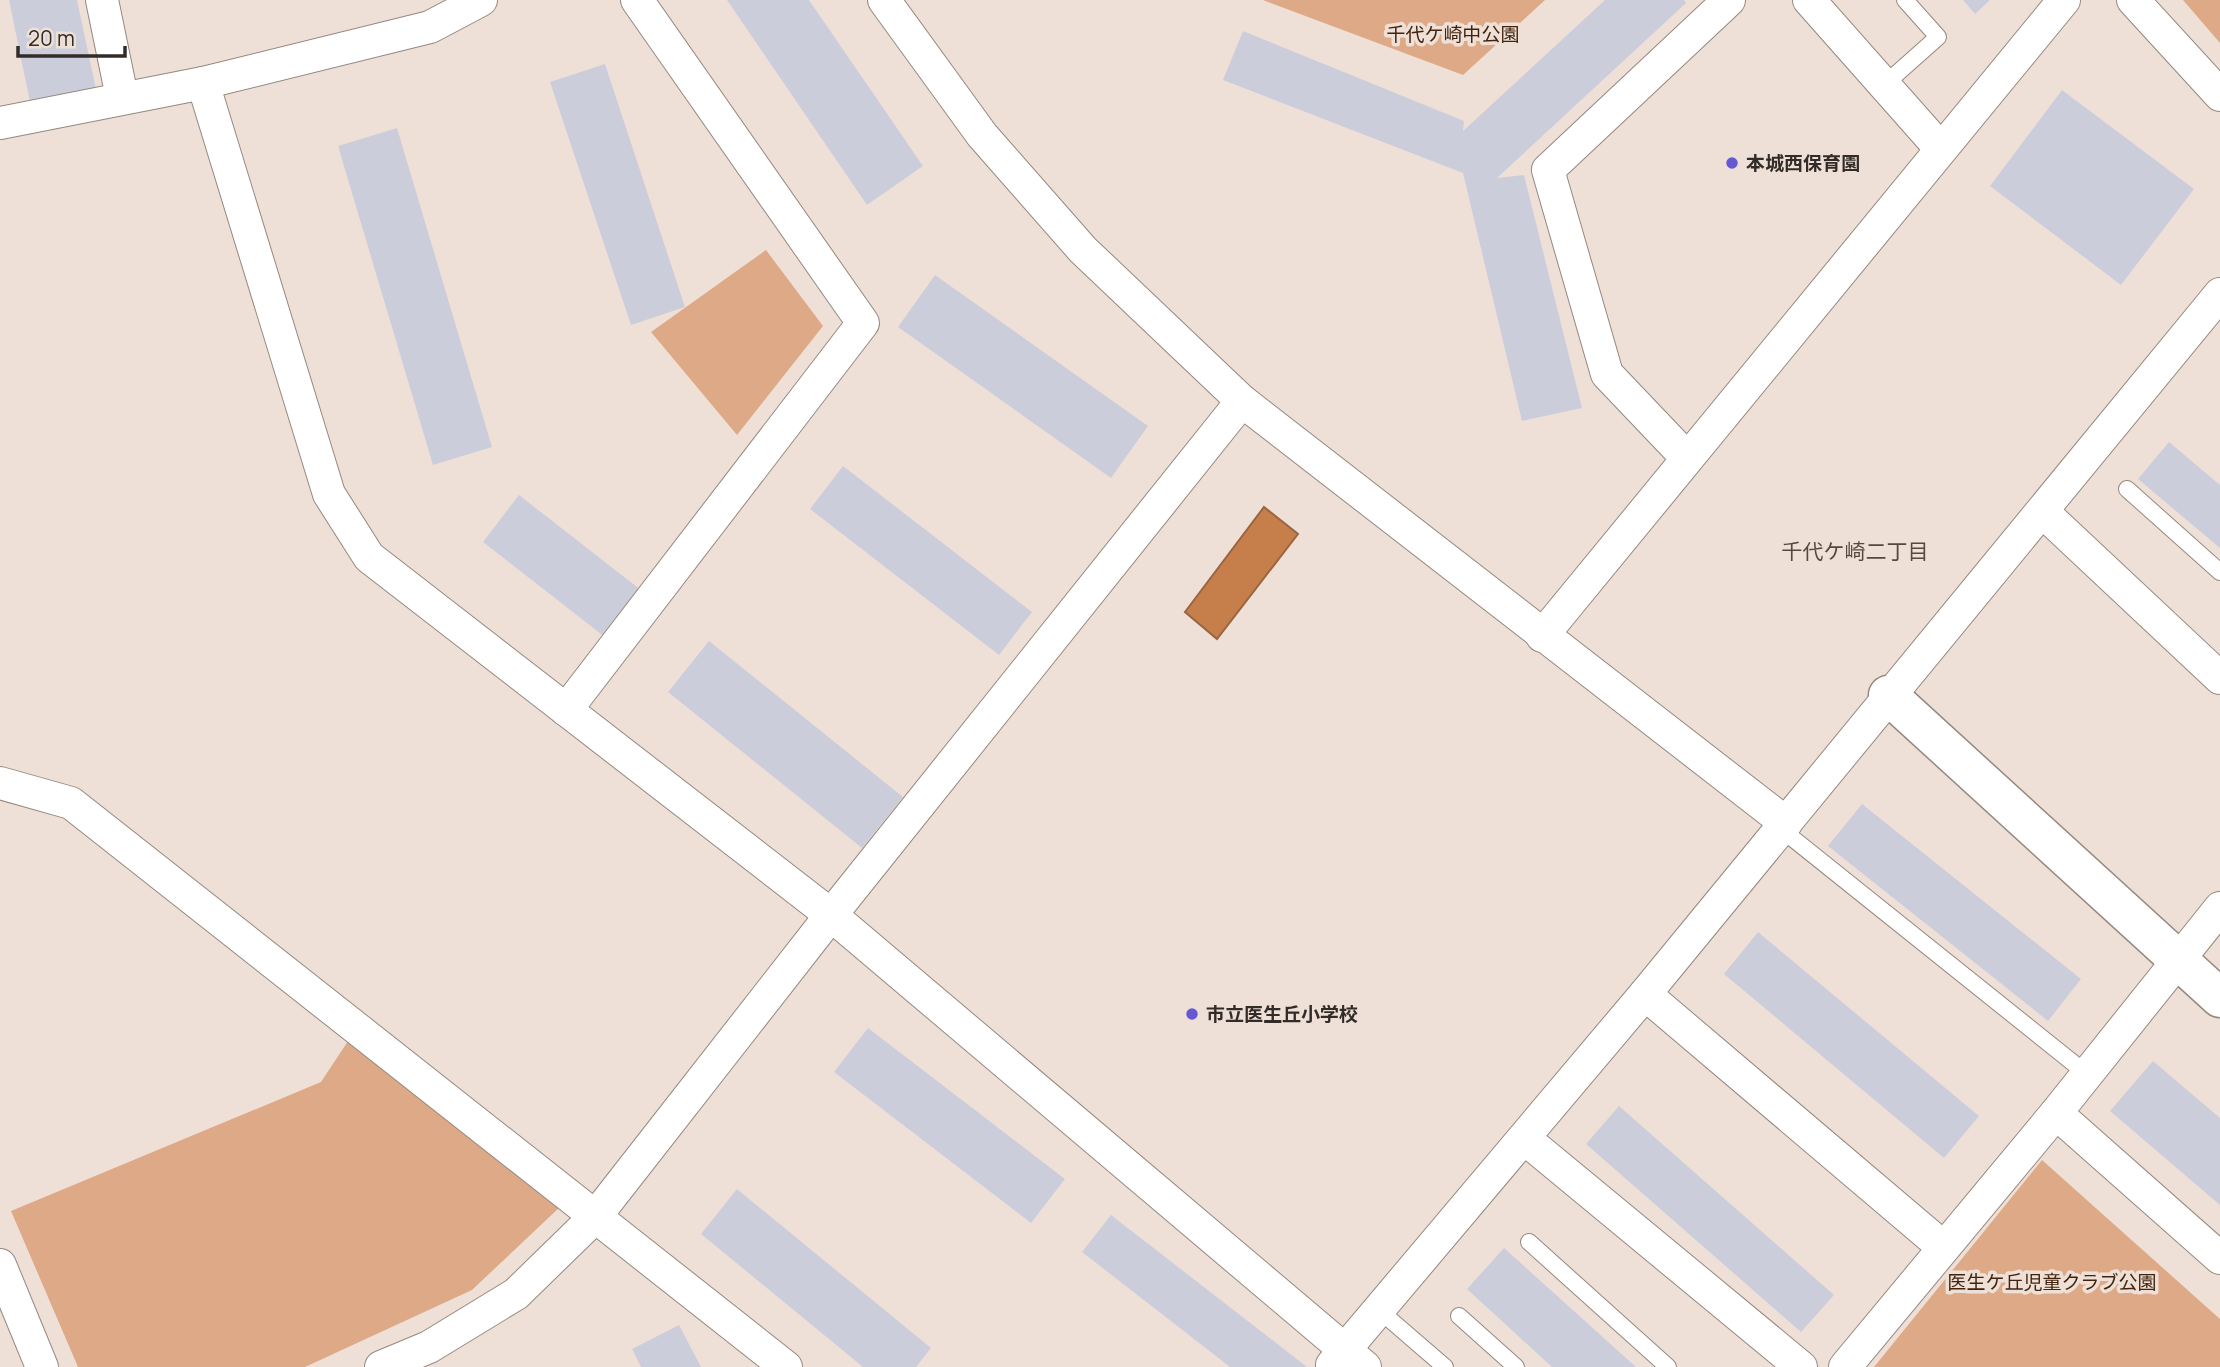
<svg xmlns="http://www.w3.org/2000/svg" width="2220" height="1367" font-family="Manrope,'Noto Sans JP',sans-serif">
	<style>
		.green { fill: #dea986 }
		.water { fill: #c67e4b; stroke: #9a6541; stroke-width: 2 }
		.building { fill: #cccddb }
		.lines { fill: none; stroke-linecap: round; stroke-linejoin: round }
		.lane-casing { stroke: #95887f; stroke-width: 18 }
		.street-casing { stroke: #95887f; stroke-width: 34 }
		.secondary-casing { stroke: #95887f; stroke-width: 41 }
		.lane { stroke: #fff; stroke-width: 16 }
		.street { stroke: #fff; stroke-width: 32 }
		.secondary { stroke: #fff; stroke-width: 38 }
		.poi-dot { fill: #6559d2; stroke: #efe0d7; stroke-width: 2.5 }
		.labels { text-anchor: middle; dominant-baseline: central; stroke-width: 7; stroke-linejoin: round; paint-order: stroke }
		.park-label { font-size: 19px; fill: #42240e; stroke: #efe0d7 }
		.poi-label { font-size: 19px; font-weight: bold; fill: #322c29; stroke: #efe0d7; text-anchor: start }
		.neighbourhood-label { font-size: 21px; fill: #544841; stroke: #efe0d7 }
	</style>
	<rect width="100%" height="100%" fill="#efe0d7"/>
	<!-- green -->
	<g class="green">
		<path d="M1263 0H1545L1463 75Z"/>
		<path d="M2183 0H2220V43Z"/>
		<path d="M766 250 823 326 737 435 651 332Z"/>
		<path d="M350 1038 561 1206 472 1290 305 1367H78L11 1211 321 1082Z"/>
		<path d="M2042 1160 2220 1319V1367H1874Z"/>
	</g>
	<!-- water -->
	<path class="water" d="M1264 507 1298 534 1217 639 1185 612Z"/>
	<!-- building -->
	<g class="building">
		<path d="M9 0H77L96 89 30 102Z"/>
		<path d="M727 0H809L923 166 867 205Z"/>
		<path d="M1605 0H1684L1686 3 1497 178 1524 175 1582 408 1522 421 1463 173 1223 80 1243 31 1464 121 1463 131Z"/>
		<path d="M1963 0H1990L1975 14Z"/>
		<path d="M605 64 685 307 631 325 550 82Z"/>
		<path d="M2062 90 2194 189 2121 285 1990 186Z"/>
		<path d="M397 128 492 447 433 465 338 146Z"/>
		<path d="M935 275 1148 426 1111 478 898 327Z"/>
		<path d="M2169 442 2220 485V548L2138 479Z"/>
		<path d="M843 466 1032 612 999 655 810 509Z"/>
		<path d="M519 495 646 594 610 641 483 542Z"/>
		<path d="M709 641 903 797 862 848 668 692Z"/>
		<path d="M1862 804 2081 979 2048 1021 1828 846Z"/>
		<path d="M1758 932 1979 1116 1944 1158 1724 974Z"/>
		<path d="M868 1028 1065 1179 1031 1223 834 1072Z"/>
		<path d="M2153 1061 2220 1118V1205L2110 1111Z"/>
		<path d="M1619 1106 1834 1295 1801 1332 1586 1144Z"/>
		<path d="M737 1189 931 1348 916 1367H863L701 1234Z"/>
		<path d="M1111 1215 1307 1367H1230L1082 1252Z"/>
		<path d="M1504 1248 1636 1367H1552L1467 1289Z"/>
		<path d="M679 1325 701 1367H641L632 1349Z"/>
	</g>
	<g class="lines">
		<!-- lane casing -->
		<g class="lane-casing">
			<g id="lane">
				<path d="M1884 85 1938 37 1905 0"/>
				<path d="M2127 489 2220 572"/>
				<path d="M1781 829 2087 1074"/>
				<path d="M1529 1242 1668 1367"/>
				<path d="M1379 1310 1445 1367"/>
				<path d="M1459 1316 1516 1367"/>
			</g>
		</g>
		<!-- street casing -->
		<g class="street-casing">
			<g id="street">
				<path d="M102 0 122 97"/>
				<path d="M884 0 982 135 1083 250 1242 401 1786 823"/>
				<path d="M1809 0 1940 148"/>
				<path d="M2133 0 2220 95"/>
				<path d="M203 83 329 494 369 557 831 915 1365 1367"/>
				<path d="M0 123 203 83 430 27 481 0"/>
				<path d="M1687 458 1607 374 1548 170 1729 0"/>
				<path d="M2043 512 2220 678"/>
				<path d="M1542 636 2064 0"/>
				<path d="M566 710 863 323 637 0"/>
				<path d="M0 783 71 803 786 1367"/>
				<path d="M1645 994 1943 1247"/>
				<path d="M2056 1113 2220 1258"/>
				<path d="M1524 1138 1801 1367"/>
				<path d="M0 1265 42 1367"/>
				<path d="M1332 1365 1645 994 2220 294"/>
				<path d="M381 1367 429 1347 516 1294 595 1217 831 915 1242 401"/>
				<path d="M1845 1367 2056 1113 2220 908"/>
			</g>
		</g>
		<!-- secondary casing -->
		<g class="secondary-casing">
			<path id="secondary" d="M1888 695 2220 998"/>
		</g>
		<!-- lane -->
		<use href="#lane" class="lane"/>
		<!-- street -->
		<use href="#street" class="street"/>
		<!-- secondary -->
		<use href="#secondary" class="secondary"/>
	</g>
	<!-- markers -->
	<g class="poi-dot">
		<circle cx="1732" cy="163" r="7"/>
		<circle cx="1192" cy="1014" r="7"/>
	</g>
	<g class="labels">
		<!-- park labels -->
		<g class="park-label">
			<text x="1453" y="34">千代ケ崎中公園</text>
			<text x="2052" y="1282">医生ケ丘児童クラブ公園</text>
		</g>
		<!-- poi labels -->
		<g class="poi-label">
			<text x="1746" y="163">本城西保育園</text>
			<text x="1206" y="1014">市立医生丘小学校</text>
		</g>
		<!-- neighbourhood labels -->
		<g class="neighbourhood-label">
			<text x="1855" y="551">千代ケ崎二丁目</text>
		</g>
	</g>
	<!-- scale -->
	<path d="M18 46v10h107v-10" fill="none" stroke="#322c29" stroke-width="3.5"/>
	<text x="28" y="46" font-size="21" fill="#322c29" stroke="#efe0d7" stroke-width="5" paint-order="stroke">20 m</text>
</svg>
